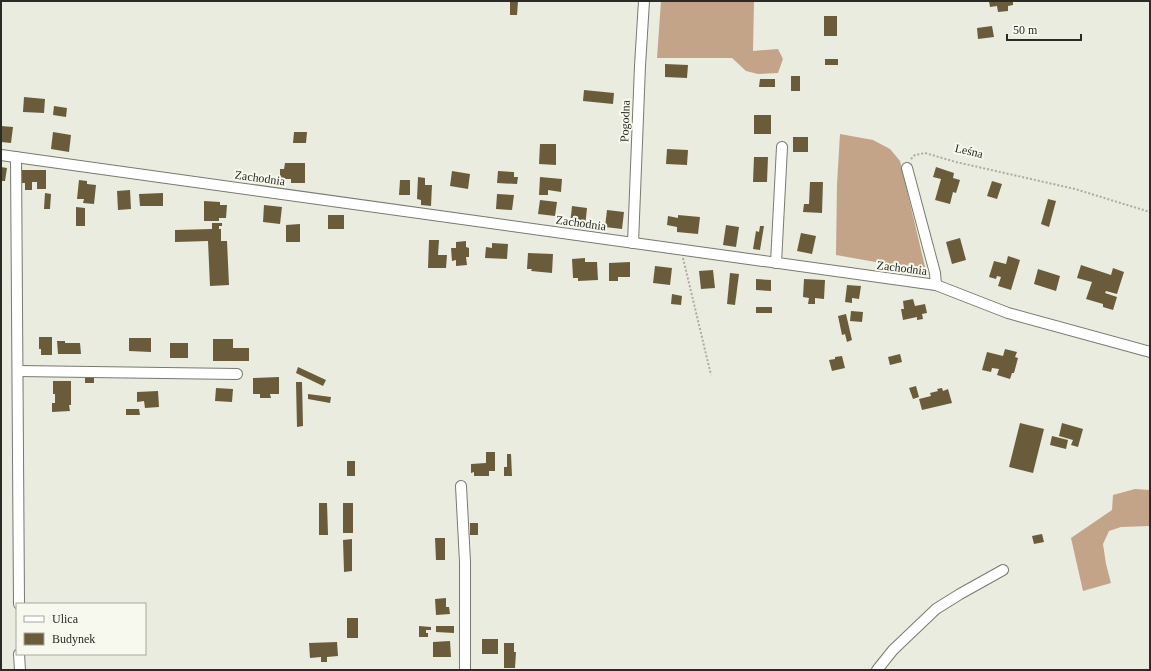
<svg xmlns="http://www.w3.org/2000/svg" width="1151" height="671" font-family="'Times New Roman',serif">
	<style>
		.forest { fill: #c3a488 }
		.building { fill: #6a5c3a }
		.lines { fill: none; stroke-linecap: round; stroke-linejoin: round }
		.minor-casing { stroke: #78796f; stroke-width: 12 }
		.path { stroke: #aaaca2; stroke-width: 2; stroke-dasharray: 2 2; stroke-linecap: butt }
		.minor { stroke: #fff; stroke-width: 10 }
		.labels { text-anchor: middle; dominant-baseline: central; stroke-width: 4; stroke-linejoin: round; paint-order: stroke }
		.street-label { font-size: 12px; fill: #2a2a26; stroke: #f8f9ee }
	</style>
	<rect width="100%" height="100%" fill="#eaece0"/>
	<!-- forest -->
	<g class="forest">
		<path d="M661 1H754L753 51 778 49 783 59 778 73 758 74 746 71 732 58H657Z"/>
		<path d="M840 134 873 140 890 149 900 161 926 271 836 255 837 184Z"/>
		<path d="M1135 489 1150 490V526L1121 527 1109 531 1103 544 1106 564 1111 583 1083 591 1071 538 1112 510 1113 495Z"/>
	</g>
	<!-- building -->
	<g class="building">
		<path d="M510 1H518L517 15H510Z"/>
		<path d="M989 1H1013V5L1008 6V11L998 12 997 6 990 7Z"/>
		<rect x="824" y="16" width="13" height="20"/>
		<path d="M992 26 994 37 978 39 977 28Z"/>
		<rect x="825" y="59" width="13" height="6"/>
		<path d="M665 64 688 65 687 78 665 77Z"/>
		<rect x="791" y="76" width="9" height="15"/>
		<path d="M760 79H775V87H759Z"/>
		<path d="M584 90 614 93 613 104 583 101Z"/>
		<path d="M24 97 45 99 44 113 23 112Z"/>
		<path d="M54 106 67 108 66 117 53 115Z"/>
		<rect x="754" y="115" width="17" height="19"/>
		<path d="M1 126 13 127 11 143 1 142Z"/>
		<path d="M53 132 71 135 69 152 51 149Z"/>
		<path d="M294 132H307L306 143H293Z"/>
		<rect x="793" y="137" width="15" height="15"/>
		<path d="M540 144H556V165L539 164Z"/>
		<path d="M667 149 688 150 687 165 666 164Z"/>
		<path d="M754 157H768L767 182H753Z"/>
		<path d="M285 163H305V183H291V179H280V169H284Z"/>
		<path d="M1 167 7 168 5 181H1Z"/>
		<path d="M936 167 954 173 953 178 960 180 956 193 953 192 950 204 935 200 941 179 933 177Z"/>
		<path d="M21 170H46V189H37V182H32V190H25V183H21Z"/>
		<path d="M452 171 470 174 468 189 450 186Z"/>
		<path d="M498 171 514 172V177H518L517 184 497 183Z"/>
		<path d="M418 177 425 178V185H432L431 206 421 205V200L417 199Z"/>
		<path d="M540 177 562 179 561 192 548 190V195H539Z"/>
		<path d="M79 180 87 181V184L96 185 94 204 83 203 84 199H77Z"/>
		<path d="M400 180H410V195H399Z"/>
		<path d="M992 181 1002 184 997 199 987 196Z"/>
		<path d="M810 182H823L822 213 803 212 804 204H809Z"/>
		<path d="M130 190 131 209 118 210 117 191Z"/>
		<path d="M45 193 51 194 50 209H44Z"/>
		<path d="M163 193V206H140L139 194Z"/>
		<path d="M497 194 514 195 512 210 496 209Z"/>
		<path d="M1048 199 1056 201 1049 227 1041 224Z"/>
		<path d="M540 200 557 202 555 216 538 214Z"/>
		<path d="M204 201 220 202V205H227L226 218H219V221H204Z"/>
		<path d="M264 205 282 207 280 224 263 222Z"/>
		<path d="M572 206 587 208 585 227 570 225Z"/>
		<path d="M76 207 85 208V226H76Z"/>
		<path d="M607 210 624 212 622 229 605 227Z"/>
		<rect x="328" y="215" width="16" height="14"/>
		<path d="M678 215 700 217 698 234 677 232V227L667 225 668 216 678 218Z"/>
		<path d="M212 223H222V226H219V229H221V241H227L229 285 210 286 208 241 175 242V230L212 229Z"/>
		<path d="M300 224V242H286V225Z"/>
		<path d="M726 225 739 227 736 247 723 245Z"/>
		<path d="M760 226H764L760 250 753 249 756 231 759 232Z"/>
		<path d="M801 233 816 236 812 254 797 251Z"/>
		<path d="M960 238 966 260 952 264 946 242Z"/>
		<path d="M429 240H439L438 255H447L446 268H428Z"/>
		<path d="M466 241V247L469 248V257H466L467 265 456 266V260L452 261 451 248H456V242Z"/>
		<path d="M492 243 508 244 507 259 485 258 486 247 492 248Z"/>
		<path d="M528 253 553 254 552 273 531 271 532 269H527Z"/>
		<path d="M1008 256 1020 260 1011 290 998 286 1001 277 997 276 996 279 989 277 994 261 1006 264Z"/>
		<path d="M585 258V262H597L598 280 578 281V278H573L572 259Z"/>
		<path d="M630 262V277H618V281H609V263Z"/>
		<path d="M1081 265 1111 275 1113 268 1124 272 1117 294 1106 291 1105 293 1117 297 1113 310 1103 307V304L1086 299 1092 282 1077 278Z"/>
		<path d="M655 266 672 268 670 285 653 283Z"/>
		<path d="M1038 269 1060 276 1056 291 1034 284Z"/>
		<path d="M713 270 715 288 701 289 699 271Z"/>
		<path d="M730 273 739 274 735 305 727 304Z"/>
		<path d="M756 279 771 280V291L756 290Z"/>
		<path d="M804 279 825 280 824 299 815 298V304H808L809 298 803 297Z"/>
		<path d="M847 285 861 286 859 299 852 298V303L845 302Z"/>
		<path d="M672 294 682 296 681 305 671 304Z"/>
		<path d="M913 299 915 306 925 304 927 313 922 314 923 319 917 320V317L903 320 901 309H904L903 301Z"/>
		<rect x="756" y="307" width="16" height="6"/>
		<path d="M851 311 863 312 862 322 850 321Z"/>
		<path d="M846 314 852 340 847 342 845 334 842 335 838 316Z"/>
		<path d="M39 337H52V355H41V349H39Z"/>
		<path d="M129 338H151V352L129 351Z"/>
		<path d="M213 339H233V348H249V361H213Z"/>
		<path d="M57 341H65V343H80L81 354H58Z"/>
		<rect x="170" y="343" width="18" height="15"/>
		<path d="M1005 349 1017 352 1015 357 1018 358 1014 373H1012L1010 379 997 375 999 369 992 368 991 372 982 370 987 352 1003 356Z"/>
		<path d="M900 354 902 362 890 365 888 357Z"/>
		<path d="M842 356 845 368 832 371 829 360 835 359V357Z"/>
		<path d="M298 367 326 380 323 386 296 373Z"/>
		<rect x="85" y="374" width="9" height="9"/>
		<path d="M279 377V394H270L271 398H260V394H253V378Z"/>
		<path d="M53 381H71V405H69L70 411 52 412V403H55V394H53Z"/>
		<path d="M296 382H302L303 426 297 427Z"/>
		<path d="M916 386 919 397 913 399 909 388Z"/>
		<path d="M216 388 233 389 232 402 215 401Z"/>
		<path d="M942 388 943 391 948 389 952 403 922 410 919 399 931 396 930 393 938 391 937 389Z"/>
		<path d="M158 391 159 407 145 408 144 401 137 402V392Z"/>
		<path d="M308 394 331 397 330 403 308 399Z"/>
		<path d="M126 409H139L140 415H126Z"/>
		<path d="M1020 423 1044 429 1033 473 1009 467Z"/>
		<path d="M1062 423 1083 429 1078 447 1071 445 1073 440 1059 436Z"/>
		<path d="M1052 436 1068 440 1066 449 1050 445Z"/>
		<path d="M486 452H495V471H489V476H474V472L471 473V464L486 463Z"/>
		<path d="M507 454H511L512 476H504V467H507Z"/>
		<rect x="347" y="461" width="8" height="15"/>
		<path d="M319 503H327L328 535H319Z"/>
		<rect x="343" y="503" width="10" height="30"/>
		<rect x="470" y="523" width="8" height="12"/>
		<path d="M1042 534 1044 542 1034 544 1032 536Z"/>
		<path d="M435 538H445V560H436Z"/>
		<path d="M352 539V571L344 572 343 540Z"/>
		<path d="M446 598V607H449L450 614 436 615 435 599Z"/>
		<rect x="347" y="618" width="11" height="20"/>
		<path d="M419 626 431 627V630H426V633H428V637H419Z"/>
		<path d="M436 626H454V633L436 632Z"/>
		<rect x="482" y="639" width="16" height="15"/>
		<path d="M450 641 451 657H433V642Z"/>
		<path d="M337 642 338 656 327 657V662H321V657L310 658 309 643Z"/>
		<path d="M504 643H514V652H516L515 668H504Z"/>
	</g>
	<g class="lines">
		<!-- minor casing -->
		<g class="minor-casing">
			<g id="minor">
				<path d="M1 155 936 285 1008 313 1150 352"/>
				<path d="M16 157 19 604"/>
				<path d="M907 168 935 273 936 285"/>
				<path d="M633 243 640 66 644 1"/>
				<path d="M776 263 782 147"/>
				<path d="M18 371 237 374"/>
				<path d="M461 486 465 562V670"/>
				<path d="M19 654 20 670"/>
				<path d="M877 670 893 650 936 609 960 594 1003 570"/>
			</g>
		</g>
		<!-- path -->
		<g class="path">
			<path d="M911 159 915 155 925 153 956 162 1075 189 1150 212"/>
			<path d="M683 258 711 375"/>
		</g>
		<!-- minor -->
		<use href="#minor" class="minor"/>
	</g>
	<g class="labels">
		<!-- street labels -->
		<g class="street-label">
			<text transform="translate(625 121) rotate(-88)">Pogodna</text>
			<text transform="translate(969 151) rotate(13)">Leśna</text>
			<text transform="translate(260 178) rotate(8)">Zachodnia</text>
			<text transform="translate(581 223) rotate(8)">Zachodnia</text>
			<text transform="translate(902 268) rotate(7)">Zachodnia</text>
		</g>
	</g>
	<!-- border -->
	<rect width="1151" height="671" fill="none" stroke="#2a2a26" stroke-width="4"/>
	<!-- legend -->
	<rect x="16" y="603" width="130" height="52" fill="#f8f9ee" stroke="#a6a69e"/>
	<rect x="24" y="616" width="20" height="6" fill="#ffffff" stroke="#a6a69e"/>
	<text x="52" y="623" font-size="12" fill="#2a2a26">Ulica</text>
	<rect x="24" y="633" width="20" height="12" fill="#6a5c3a" stroke="#a6a69e"/>
	<text x="52" y="643" font-size="12" fill="#2a2a26">Budynek</text>
	<!-- scale -->
	<path d="M1007 34v6h74v-6" fill="none" stroke="#2a2a26" stroke-width="2"/>
	<text x="1013" y="34" font-size="12" fill="#2a2a26" stroke="#f8f9ee" stroke-width="3" paint-order="stroke">50 m</text>
</svg>
